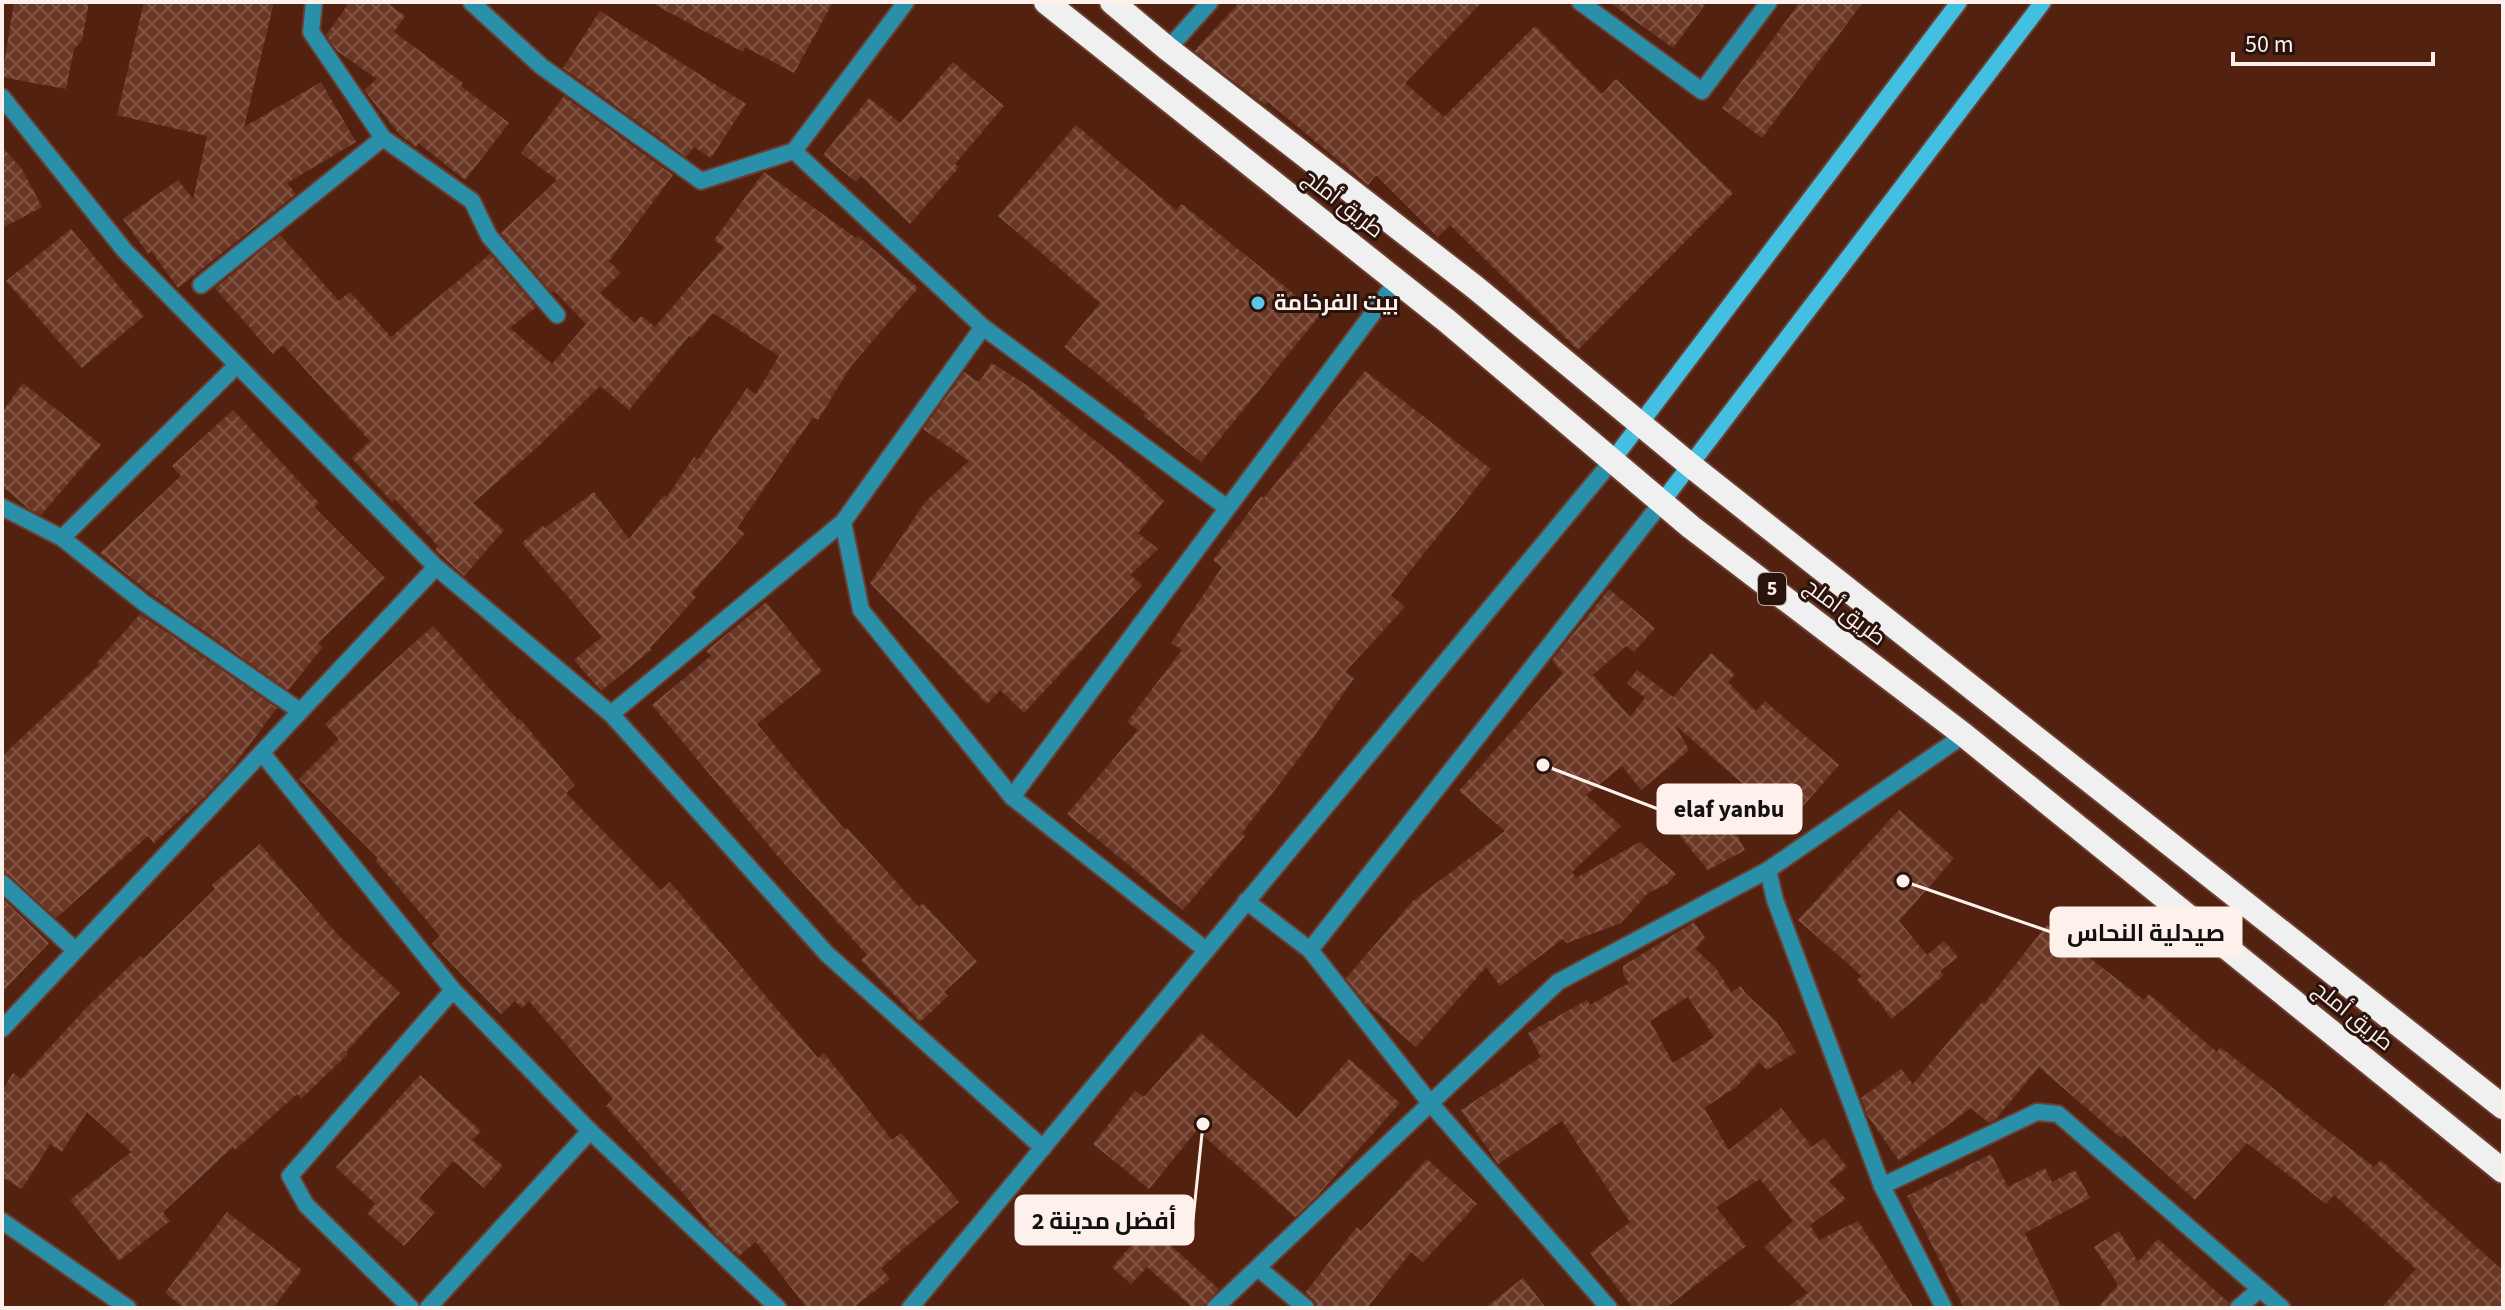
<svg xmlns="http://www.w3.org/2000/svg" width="2505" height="1310" font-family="'Source Sans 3',Cairo,sans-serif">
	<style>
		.building { fill: url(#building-cross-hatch); fill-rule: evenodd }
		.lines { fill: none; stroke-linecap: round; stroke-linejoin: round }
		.street-casing { stroke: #6b3e2f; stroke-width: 20 }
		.secondary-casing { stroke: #6b3e2f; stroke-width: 20 }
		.highway-casing { stroke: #6b3e2f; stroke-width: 28 }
		.street { stroke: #2a8fa9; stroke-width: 16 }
		.secondary { stroke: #42bfe1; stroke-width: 16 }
		.highway { stroke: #f0f0f0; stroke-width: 24 }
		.poi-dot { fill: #5bc8e6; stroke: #2a130c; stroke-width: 3 }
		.labels { text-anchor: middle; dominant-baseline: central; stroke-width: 6; stroke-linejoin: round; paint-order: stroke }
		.shield { fill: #2a130c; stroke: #beaea9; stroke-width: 2 }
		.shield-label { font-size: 20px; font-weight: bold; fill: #fef1ec }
		.street-label { font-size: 22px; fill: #fef1ec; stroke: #2a130c }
		.poi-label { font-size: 22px; font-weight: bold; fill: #fef1ec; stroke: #2a130c; text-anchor: start }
		.leader { fill: none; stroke: #fef1ec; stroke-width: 3 }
		.callout-dot { fill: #fef1ec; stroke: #2a130c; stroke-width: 3 }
		.callout { fill: #fef1ec; stroke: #fef1ec; stroke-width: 3 }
		.callout-label { font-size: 24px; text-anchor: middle; font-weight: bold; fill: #111 }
	</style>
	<defs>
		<pattern id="building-cross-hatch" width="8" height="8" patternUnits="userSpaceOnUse" patternTransform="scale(2)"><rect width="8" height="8" fill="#6b3725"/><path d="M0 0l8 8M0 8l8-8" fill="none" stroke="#815445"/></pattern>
	</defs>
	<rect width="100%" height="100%" fill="#532110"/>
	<!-- building -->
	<g class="building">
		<path d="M14 2H89L82 40 74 49 66 89 2 77Z"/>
		<path d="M144 2H274L244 127 321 82 356 142 287 183 296 194 178 288 151 251 148 254 123 219 178 180 193 199 207 136 117 115Z"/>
		<path d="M350 2H386L405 16 394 32 463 83 461 86 509 123 465 180 418 143 416 147 400 135 364 90 377 79 337 51 326 35Z"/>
		<path d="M650 2H833L794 73 745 47 743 52Z"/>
		<path d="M1240 2H1482L1405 83 1444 117 1535 26 1602 94 1616 79 1733 193 1578 350 1450 225 1438 237 1376 175 1368 185 1268 102 1265 105 1194 51Z"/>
		<path d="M1609 2H1707L1673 48Z"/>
		<path d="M1800 2H1863L1762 138 1722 108Z"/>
		<path d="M600 11 746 104 711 158 694 147 686 157 563 68Z"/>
		<path d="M953 62 1004 106 955 164 959 167 910 224 861 176 856 182 823 155 869 98 900 123Z"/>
		<path d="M564 96 673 175 609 261 621 273 600 293 635 323 641 316 655 327 724 247 714 240 764 172 856 238 858 236 918 288 851 366 818 420 813 417 737 528 745 533 692 593 696 597 650 648 651 650 601 691 574 660 602 637 522 543 542 526 545 528 594 492 629 539 664 495 667 497 694 457 698 460 747 388 756 394 779 356 713 313 692 338 689 336 629 410 600 386 541 444 473 503 504 530 464 576 435 550 438 546 395 499 392 502 352 458 370 441 283 345 273 354 215 288 280 235 339 301 350 292 391 337 490 254 536 307 510 328 552 364 586 324 554 291 552 293 501 233 557 180 521 153Z"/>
		<path d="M1076 125 1176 210 1182 204 1320 315 1201 462 1143 416 1146 413 1064 347 1100 303 998 216Z"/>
		<path d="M2 147 22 169 42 207 2 228Z"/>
		<path d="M71 229 144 316 82 368 6 281Z"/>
		<path d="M992 363 1028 386 1137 475 1164 501 1138 533 1158 549 1130 575 1142 585 1024 713 1000 690 987 704 870 583 926 501 969 461 923 429 964 372 979 382Z"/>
		<path d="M1365 371 1491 469 1391 595 1405 607 1345 672 1354 678 1302 754 1242 833 1245 836 1183 910 1067 814 1138 730 1127 722 1182 650 1171 643 1222 567 1213 560 1261 496 1264 498Z"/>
		<path d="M23 383 101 445 41 515 29 509 2 486V412Z"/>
		<path d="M233 410 319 503 314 507 385 578 318 643 323 647 288 690 151 594 100 553 181 476 172 466Z"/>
		<path d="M1609 589 1655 628 1634 652 1626 646 1593 675 1630 717 1645 698 1627 683 1637 670 1673 697 1711 653 1735 674 1728 682 1756 711 1765 701 1839 765 1788 823 1675 725 1689 750 1641 790 1622 766 1586 795 1621 826 1572 872 1576 878 1640 842 1676 874 1666 885 1649 892 1621 923 1567 943 1563 939 1500 986 1486 967 1416 1047 1365 1003 1346 978 1413 901 1505 831 1459 791 1563 673 1552 660Z"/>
		<path d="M766 602 822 671 757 724 845 830 847 828 919 907 923 903 977 962 944 992 948 996 920 1022 861 960 867 955 775 853 652 705 711 656 706 651Z"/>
		<path d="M140 614 277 708 232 768 203 799 154 843 148 836 56 918 9 875 2 872V756L99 665 97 663Z"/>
		<path d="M433 626 518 720 520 719 575 785 566 793 661 890 670 882 818 1058 824 1053 892 1140 901 1133 959 1202 881 1268 890 1279 853 1308H807L756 1242 739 1256 714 1233 690 1201 606 1106 613 1099 529 1001 522 1008 515 1001 501 1014 432 944 440 936 375 860 378 858 299 779 339 739 325 724Z"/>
		<path d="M1717 799 1745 850 1708 870 1671 825Z"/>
		<path d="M1899 810 1954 858 1899 921 1927 955 1944 941 1958 957 1940 971 1944 975 1891 1019 1878 1000 1876 1002 1857 980 1862 976 1798 920Z"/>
		<path d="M260 844 338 935 400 993 346 1052 348 1054 301 1099 297 1094 235 1150 233 1147 163 1212 170 1221 119 1261 70 1200 131 1152 87 1112 62 1152 50 1144 22 1189 2 1177V1091L13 1073 21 1079 85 1009 140 956 143 959 215 889 212 885Z"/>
		<path d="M2 898 49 943 2 992Z"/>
		<path d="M1694 922 1705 938 1695 949 1715 967 1731 992 1741 986 1746 994 1776 1021 1796 1052 1767 1070 1759 1062 1736 1087 1704 1108 1729 1150 1781 1108 1812 1147 1824 1138 1847 1167 1829 1181 1846 1199 1810 1225 1819 1240 1858 1221 1914 1308H1786L1808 1293 1764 1247 1793 1221 1760 1179 1716 1207 1746 1246 1666 1308H1633L1590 1253 1630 1222 1562 1121 1498 1164 1461 1110 1541 1057 1528 1033 1587 1000 1590 1005 1629 983 1623 974V966ZM1688 997 1714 1037 1673 1063 1650 1021Z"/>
		<path d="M2047 925 2144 1000 2149 994 2217 1052 2220 1047 2374 1167 2381 1160 2503 1271V1308H2381L2416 1269 2334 1195 2326 1204 2247 1143 2195 1200 2124 1135 2121 1138 2039 1067 1995 1120 1989 1123 1971 1108 1899 1161 1867 1115 1861 1098 1901 1069 1913 1084 1982 1002 1984 1004Z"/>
		<path d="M1201 1033 1297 1118 1349 1059 1400 1103 1318 1195 1295 1217 1197 1130 1149 1189 1093 1144 1135 1091 1144 1097Z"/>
		<path d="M420 1075 481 1131 472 1140 503 1166 484 1188 453 1161 419 1198 435 1212 404 1246 367 1213 375 1204 336 1167Z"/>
		<path d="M1991 1154 2008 1187 2045 1168 2052 1182 2075 1170 2090 1198 2025 1233 2062 1308H1964L1907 1196Z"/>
		<path d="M1427 1159 1477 1204 1423 1262 1411 1252 1367 1308H1317L1314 1300 1305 1293 1357 1227 1361 1231Z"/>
		<path d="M227 1212 302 1270 273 1308H184L165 1293Z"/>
		<path d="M1149 1226 1219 1289 1202 1308H1193L1147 1267 1131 1284 1112 1267Z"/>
		<path d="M2119 1231 2138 1262 2158 1239 2229 1303 2227 1308H2097L2118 1285 2094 1247Z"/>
		<path d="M1523 1278 1546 1308H1485Z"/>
	</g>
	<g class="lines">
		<!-- street casing -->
		<g class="street-casing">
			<g id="street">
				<path d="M314 2 311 32 383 138 472 201 489 236 557 315"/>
				<path d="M471 2 541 66 701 181 794 151 906 2"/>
				<path d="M1580 2 1702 91 1769 2"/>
				<path d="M1168 49 1210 2"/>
				<path d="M2 97 125 251 436 567 611 714 827 954 1043 1148"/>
				<path d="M794 151 983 327 1226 507"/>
				<path d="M201 285 383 138"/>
				<path d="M983 327 843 522 861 610 1012 797 1206 950"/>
				<path d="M2 507 62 538 144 603 300 711"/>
				<path d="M62 538 237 365"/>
				<path d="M611 714 843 522"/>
				<path d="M262 753 453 990 590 1131 778 1308"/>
				<path d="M1012 797 1397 281"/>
				<path d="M1768 870 1775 900 1882 1186 1944 1308"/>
				<path d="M2 883 75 950"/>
				<path d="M1246 901 1310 950 1431 1104 1609 1308"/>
				<path d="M1310 950 1662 502"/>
				<path d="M2 1029 436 567"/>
				<path d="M1882 1186 2037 1112 2058 1114 2282 1308"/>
				<path d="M2 1221 128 1308"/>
				<path d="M1258 1268 1306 1308"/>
				<path d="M411 1308 306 1205 290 1176 453 990"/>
				<path d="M428 1308 590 1131"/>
				<path d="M910 1308 1612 461"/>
				<path d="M1215 1308 1558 982 1768 870 1964 735"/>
				<path d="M2238 1308 2260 1289"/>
			</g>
		</g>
		<!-- secondary casing -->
		<g class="secondary-casing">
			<g id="secondary">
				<path d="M1612 461 1959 2"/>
				<path d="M1662 502 2043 2"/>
			</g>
		</g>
		<!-- highway casing -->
		<g class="highway-casing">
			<g id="highway">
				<path d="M1046 2 1447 321 1691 527 1964 735 2503 1171"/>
				<path d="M1112 2 1168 49 1476 288 1690 465 2503 1107"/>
			</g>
		</g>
		<!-- street -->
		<use href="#street" class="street"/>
		<!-- secondary -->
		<use href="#secondary" class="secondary"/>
		<!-- highway -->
		<use href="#highway" class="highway"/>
	</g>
	<!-- markers -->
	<circle class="poi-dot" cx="1258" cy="303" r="8"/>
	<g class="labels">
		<!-- shield labels -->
		<rect class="shield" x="1758" y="573" width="28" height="32" rx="6"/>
		<g class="shield-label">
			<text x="1772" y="589">5</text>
		</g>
		<!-- street labels -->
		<g class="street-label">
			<text transform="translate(1343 204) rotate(38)">طريق أملج</text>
			<text transform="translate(1845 612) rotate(37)">طريق أملج</text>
			<text transform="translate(2353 1016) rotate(39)">طريق أملج</text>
		</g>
		<!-- poi labels -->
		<g class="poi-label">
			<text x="1274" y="303">بيت الفرخامة</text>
		</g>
	</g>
	<!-- callouts -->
	<path class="leader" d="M1543 765L1658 809M1903 881L2051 932M1203 1124L1193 1220"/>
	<g class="callout-dot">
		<circle cx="1543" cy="765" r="8"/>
		<circle cx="1903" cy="881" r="8"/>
		<circle cx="1203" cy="1124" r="8"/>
	</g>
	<g class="callout">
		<rect x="1658" y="785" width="143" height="48" rx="8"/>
		<rect x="2051" y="908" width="190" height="48" rx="8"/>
		<rect x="1016" y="1196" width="177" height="48" rx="8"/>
	</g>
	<g class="callout-label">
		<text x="1729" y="817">elaf yanbu</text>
		<text x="2146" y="941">صيدلية النحاس</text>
		<text x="1104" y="1229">2 أفضل مدينة</text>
	</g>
	<!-- border -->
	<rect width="2505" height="1310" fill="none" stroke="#fef1ec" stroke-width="8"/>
	<!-- scale -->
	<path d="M2233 52v12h200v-12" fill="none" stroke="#fef1ec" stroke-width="4"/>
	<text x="2245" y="52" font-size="24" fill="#fef1ec" stroke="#2a130c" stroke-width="6" paint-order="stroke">50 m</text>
</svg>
